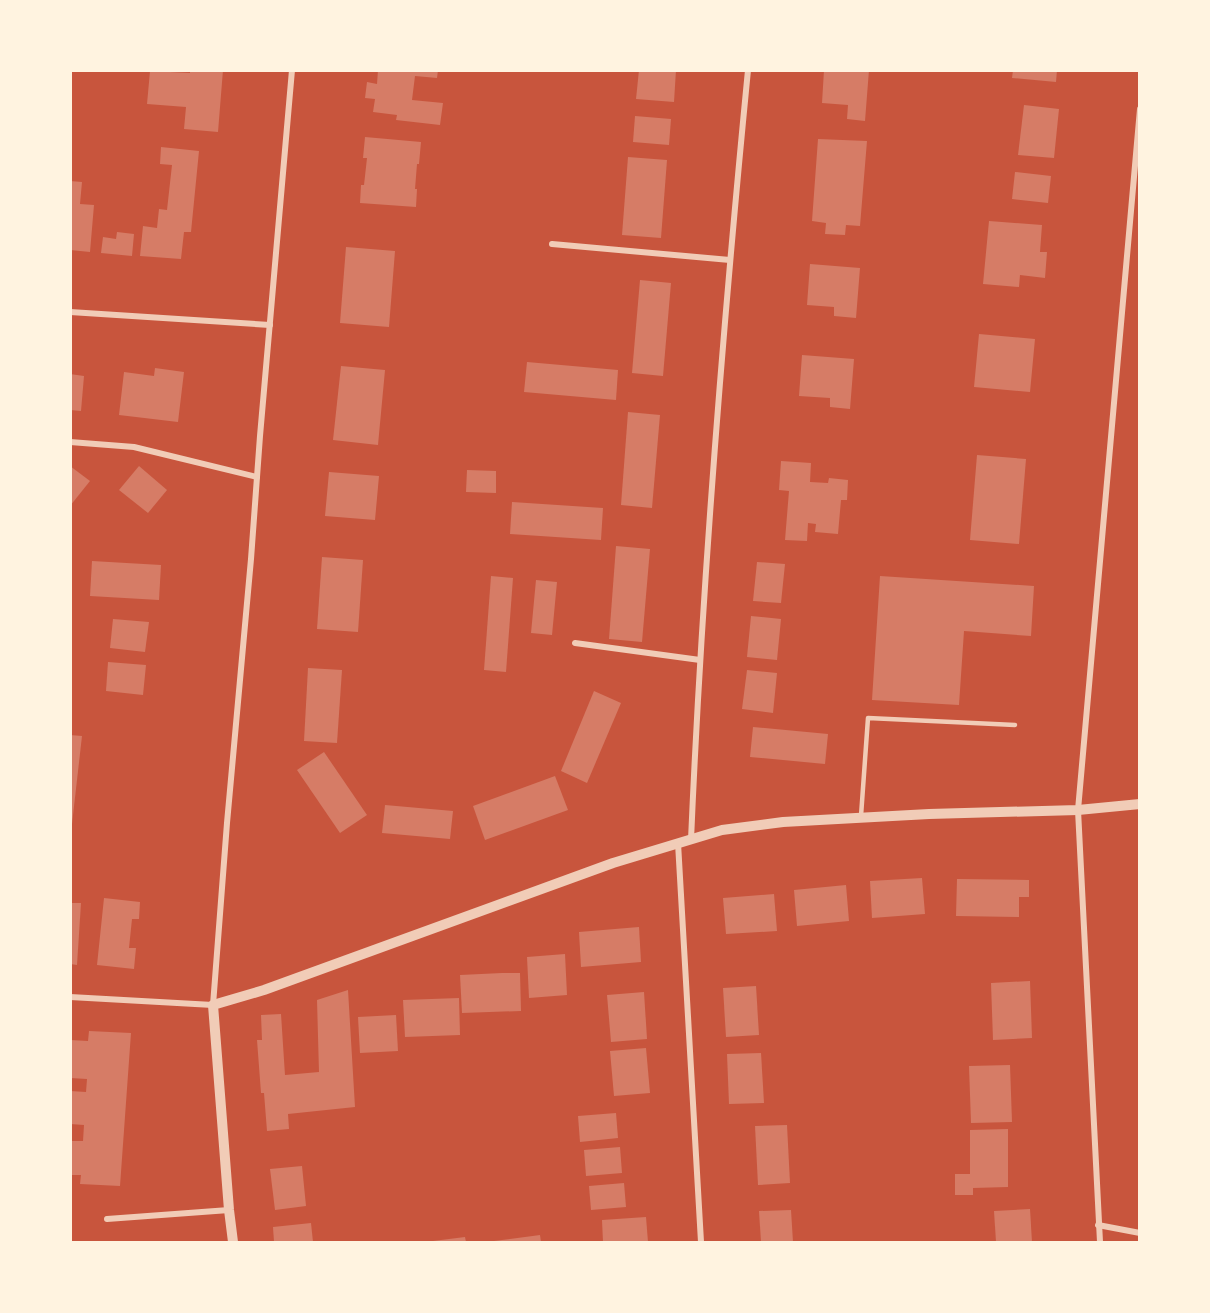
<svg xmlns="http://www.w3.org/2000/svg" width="1210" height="1313" font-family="Lato,sans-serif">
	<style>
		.building { fill: #d67c66 }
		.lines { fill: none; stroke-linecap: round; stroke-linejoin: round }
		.service { stroke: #f1ccb7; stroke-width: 4.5 }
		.minor { stroke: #f1ccb7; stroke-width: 6 }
		.tertiary { stroke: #f1ccb7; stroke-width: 10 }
	</style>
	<rect width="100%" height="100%" fill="#c8553d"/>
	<!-- building -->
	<g class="building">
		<path d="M190 70H223L218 132 184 129 186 107 147 104 150 71 190 73Z"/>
		<path d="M378 70H438L437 78 415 76 412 100 443 103 440 125 396 120 397 115 373 112 375 99 365 98 367 82 377 84Z"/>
		<path d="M639 70H676L674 102 636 99Z"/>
		<path d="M824 70H869L865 121 847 119 848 105 822 103Z"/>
		<path d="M1013 70H1057L1056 82 1012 78Z"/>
		<path d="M1024 105 1059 109 1054 158 1018 155Z"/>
		<path d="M635 116 671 119 669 145 633 142Z"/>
		<path d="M365 137 421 142 419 164H417L415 189H417L416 207 360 203 361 185H364L367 158H363Z"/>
		<path d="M818 139 867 141 860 226 846 225 845 235 825 234 826 223 812 221Z"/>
		<path d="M161 147 199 151 191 232H184L181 259 140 256 143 226 157 228 159 209 167 210 172 165 160 164Z"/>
		<path d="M628 157 667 160 661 238 622 235Z"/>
		<path d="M1015 172 1051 176 1048 203 1012 199Z"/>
		<path d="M70 181 82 182 80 204 94 205 90 252 70 250Z"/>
		<path d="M989 221 1042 225 1040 252H1047L1045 278 1020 275 1019 287 983 284Z"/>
		<path d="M117 232 134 234 132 256 101 253 103 237 116 239Z"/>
		<path d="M346 247 395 251 389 327 340 323Z"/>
		<path d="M810 264 860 268 856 318 834 316V307L807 305Z"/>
		<path d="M640 280 671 283 663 376 632 373Z"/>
		<path d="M979 334 1035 339 1030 392 974 387Z"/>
		<path d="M802 355 854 359 850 409 830 407V398L799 396Z"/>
		<path d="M527 362 618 370 616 400 524 392Z"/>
		<path d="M341 366 385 370 378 445 333 440Z"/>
		<path d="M155 368 184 372 178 422 119 415 124 372 154 376Z"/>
		<path d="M70 374 84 376 81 411 70 410Z"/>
		<path d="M628 412 660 415 652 508 621 505Z"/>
		<path d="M977 455 1026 459 1019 544 970 540Z"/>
		<path d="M781 461 811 463 810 482 828 483 829 478 848 480 847 500H841L838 534 815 532 816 524 808 523 807 541 785 540 789 491 779 490Z"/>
		<path d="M70 466 90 481 70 506Z"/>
		<path d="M139 466 167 490 148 513 119 490Z"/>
		<path d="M467 470 496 471V493L466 492Z"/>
		<path d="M329 472 379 476 375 520 325 516Z"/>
		<path d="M512 502 603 508 601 540 510 534Z"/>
		<path d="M616 546 650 549 642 642 609 639Z"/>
		<path d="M322 557 363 560 358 632 317 629Z"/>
		<path d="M92 561 161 565 159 600 90 596Z"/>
		<path d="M757 562 785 564 781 603 753 601Z"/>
		<path d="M491 576 513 578 506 672 484 670Z"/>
		<path d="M880 576 1034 586 1031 636 964 631 959 705 872 700Z"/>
		<path d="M536 580 557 582 552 635 531 633Z"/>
		<path d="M751 616 781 619 777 660 747 657Z"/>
		<path d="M113 619 149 622 145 652 110 648Z"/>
		<path d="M108 662 146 665 143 695 106 691Z"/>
		<path d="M308 668 342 670 337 743 304 741Z"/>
		<path d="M747 670 777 673 773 713 742 709Z"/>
		<path d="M594 691 621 703 587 783 561 771Z"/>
		<path d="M753 727 828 734 825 764 750 757Z"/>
		<path d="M70 735 82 736 72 824H70Z"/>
		<path d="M324 752 367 815 340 833 297 770Z"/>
		<path d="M555 776 568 810 485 840 473 806Z"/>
		<path d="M385 805 453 811 450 839 382 833Z"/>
		<path d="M922 878 925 914 872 918 870 881Z"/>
		<path d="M957 879 1029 880V897H1019V917L956 916Z"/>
		<path d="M846 885 849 921 797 926 794 890Z"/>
		<path d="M774 894 777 931 726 934 723 898Z"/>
		<path d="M104 898 140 902 139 919H132L129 948H136L134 969 97 965Z"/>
		<path d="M70 903H81L77 965 70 964Z"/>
		<path d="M639 927 641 962 581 967 579 932Z"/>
		<path d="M565 954 567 995 529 998 527 957Z"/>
		<path d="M502 973H520L521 1011 462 1013 460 975Z"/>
		<path d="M1030 981 1032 1038 993 1040 991 983Z"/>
		<path d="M756 986 759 1035 726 1037 723 988Z"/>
		<path d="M348 990 355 1107 288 1114 289 1129 267 1131 264 1093H261L257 1040H262L261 1015 281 1014 285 1075 319 1072 317 1000Z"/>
		<path d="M644 992 647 1039 611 1042 607 995Z"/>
		<path d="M459 998 460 1035 405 1037 403 1000Z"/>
		<path d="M396 1015 398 1051 360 1053 358 1017Z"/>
		<path d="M89 1031 131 1033 120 1186 80 1184 81 1175H70V1141H83L84 1125 70 1124V1091L86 1092 87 1079 70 1078V1040L88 1041Z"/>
		<path d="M646 1048 650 1093 614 1096 610 1051Z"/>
		<path d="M761 1053 764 1103 729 1104 727 1054Z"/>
		<path d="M1010 1065 1012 1122 971 1123 969 1066Z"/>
		<path d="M616 1113 618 1138 580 1142 578 1116Z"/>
		<path d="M787 1125 790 1183 758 1185 755 1126Z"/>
		<path d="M1008 1129V1187L973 1188V1195H955V1174H970V1130Z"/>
		<path d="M620 1147 622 1173 586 1176 584 1150Z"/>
		<path d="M302 1166 306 1206 275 1210 270 1169Z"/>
		<path d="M624 1183 626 1207 591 1210 589 1186Z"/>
		<path d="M1030 1209 1032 1242H996L994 1211Z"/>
		<path d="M791 1210 793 1242H761L759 1211Z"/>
		<path d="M646 1217 648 1242H603L602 1220Z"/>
		<path d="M311 1223 313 1242H274L273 1227Z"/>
		<path d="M540 1235 541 1242H494V1241Z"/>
		<path d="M465 1237 466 1242H433V1241Z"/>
	</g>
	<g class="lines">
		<!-- service -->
		<path class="service" d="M861 816 868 718 1015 725"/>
		<!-- minor -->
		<g class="minor">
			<path d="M552 244 730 260"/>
			<path d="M70 312 270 325"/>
			<path d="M70 442 134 447 257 477"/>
			<path d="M575 643 700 660"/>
			<path d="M691 840C702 583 723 326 748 70"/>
			<path d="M678 843 701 1242"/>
			<path d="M70 997 213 1005 227 823 251 559 260 436 292 70"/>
			<path d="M107 1219 229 1210"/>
			<path d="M1098 1225 1140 1233"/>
			<path d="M1100 1242 1078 810 1140 109"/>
		</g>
		<!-- tertiary -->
		<path class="tertiary" d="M233 1242 229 1210 213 1005 264 990 613 863 722 830 783 822 929 814 1078 810 1140 804"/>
	</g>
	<!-- border -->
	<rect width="1210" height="1313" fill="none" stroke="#fff3e0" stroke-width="144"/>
</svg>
